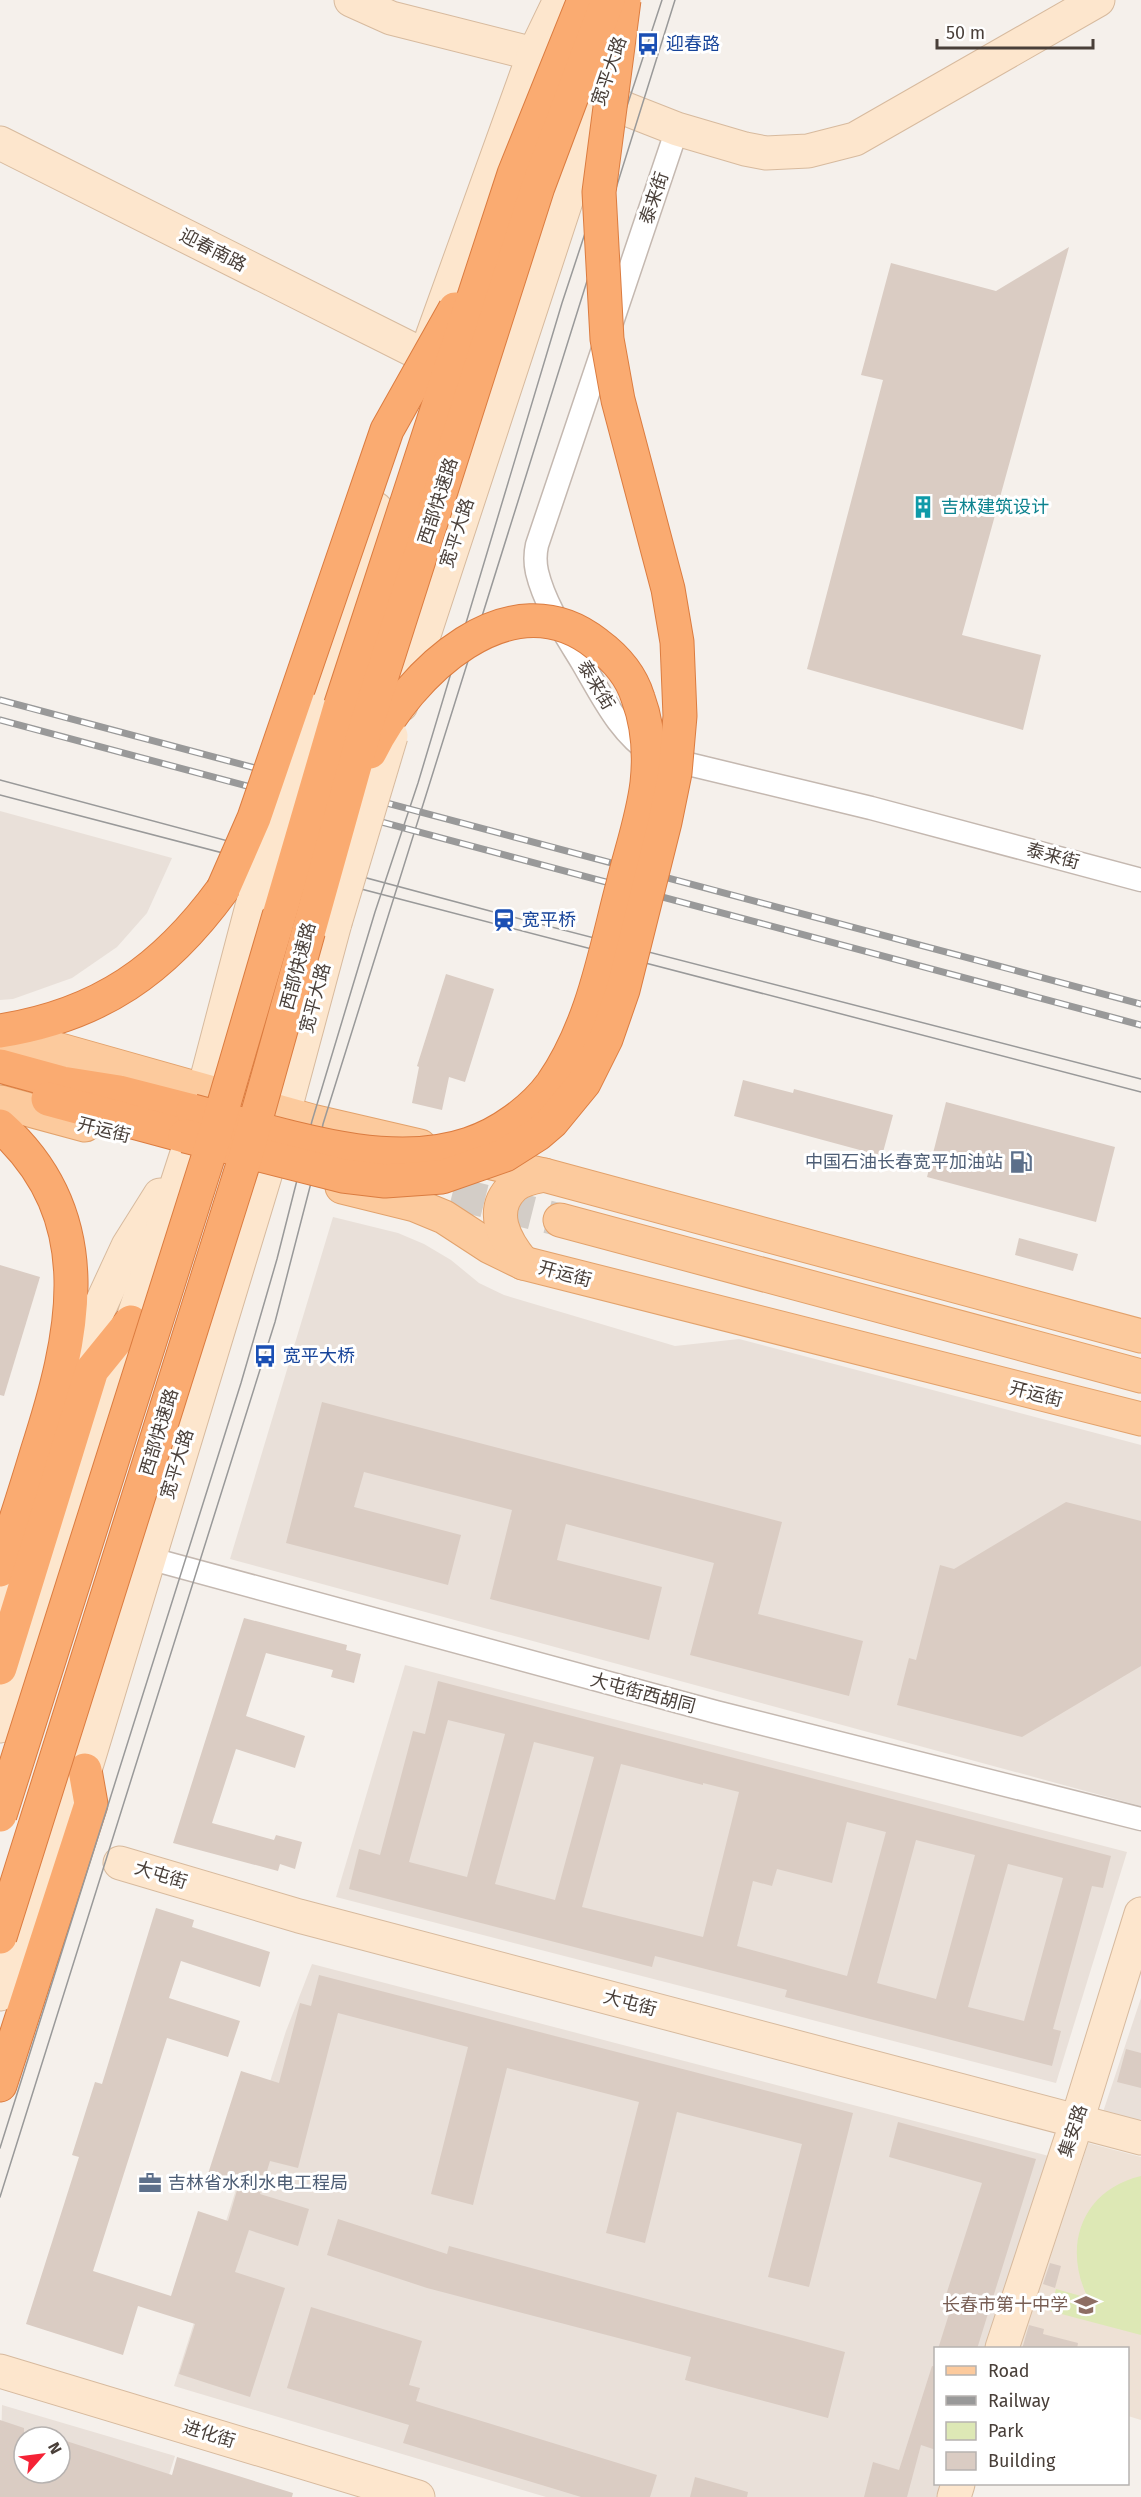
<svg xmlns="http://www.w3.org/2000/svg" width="1141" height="2497" font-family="'Fira Sans','Noto Sans SC',sans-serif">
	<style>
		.residential { fill: #e9e0d9; fill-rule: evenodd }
		.education { fill: #eee1d5 }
		.green { fill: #dde8b5 }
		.building { fill: #daccc3; fill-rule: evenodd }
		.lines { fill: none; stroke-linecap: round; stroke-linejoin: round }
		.primary-tunnel { stroke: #d3cdc7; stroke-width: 33; stroke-dasharray: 33 16; stroke-linecap: butt }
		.street-casing { stroke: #c4b8b0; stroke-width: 25 }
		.secondary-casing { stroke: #d7ba9e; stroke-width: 35 }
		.primary-casing { stroke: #e2a26c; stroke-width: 35 }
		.highway-casing { stroke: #db7c40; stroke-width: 35 }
		.street { stroke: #fff; stroke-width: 22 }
		.secondary { stroke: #fde6cd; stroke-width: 33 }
		.primary { stroke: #fcca9d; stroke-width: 33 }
		.highway { stroke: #faab71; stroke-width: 33 }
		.tram { stroke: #999; stroke-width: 1.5 }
		.rail-casing { stroke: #999; stroke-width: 7 }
		.rail { stroke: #fff; stroke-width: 4.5; stroke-dasharray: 14; stroke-linecap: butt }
		.secondary-bridge-casing { stroke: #d7ba9e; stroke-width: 35; stroke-linecap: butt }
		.highway-bridge-casing { stroke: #db7c40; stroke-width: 35; stroke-linecap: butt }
		.secondary-bridge { stroke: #fde6cd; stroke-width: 33 }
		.highway-bridge { stroke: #faab71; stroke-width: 33 }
		.labels { text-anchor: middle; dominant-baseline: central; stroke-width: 6; stroke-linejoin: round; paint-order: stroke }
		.transit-label { font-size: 18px; fill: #164399; stroke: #fff; text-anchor: start }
		.street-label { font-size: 18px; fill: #493f39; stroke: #fff }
		.culture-label { font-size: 18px; fill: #0d838f; stroke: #fff; text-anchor: start }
		.service-label { font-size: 18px; fill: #4e5e75; stroke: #fff; text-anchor: end }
		.education-label { font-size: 18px; fill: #785e54; stroke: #fff; text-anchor: end }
	</style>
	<rect width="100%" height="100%" fill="#f5f0eb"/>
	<!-- residential -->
	<g class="residential">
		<path d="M0 811 172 858 147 913 117 947 72 978 13 999 0 1000Z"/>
		<path d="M333 1217 398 1233 424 1244 451 1260 479 1283 504 1295 675 1346 739 1339 1141 1445V1806L230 1559Z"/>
		<path d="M405 1665 1127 1852 1056 2083 336 1897Z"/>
		<path d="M312 1964 1049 2156 988 2348H936V2484H945L941 2497H546L174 2386 286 2031Z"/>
		<path d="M1141 1998V2129L1101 2118Z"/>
		<path d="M2 2405 175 2456 162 2497H0ZM24 2437H60V2473H24Z"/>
	</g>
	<!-- education -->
	<path class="education" d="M1088 2143 1141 2157V2420L1128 2416V2348H1020L1044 2260H1049Z"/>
	<!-- green -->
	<path class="green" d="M1141 2176V2335L1050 2311 1056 2289 1088 2298C1062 2246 1082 2190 1141 2176Z"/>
	<!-- building -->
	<g class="building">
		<path d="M1069 247 962 635 1041 655 1023 730 807 669 883 380 861 375 891 263 996 291Z"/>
		<path d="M446 974 494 989 465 1082 449 1077 442 1110 412 1103 419 1067 417 1066Z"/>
		<path d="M743 1080 793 1093 794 1089 893 1115 882 1156 734 1116Z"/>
		<path d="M946 1102 1115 1147 1096 1222 927 1177Z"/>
		<path d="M1019 1238 1078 1254 1073 1271 1015 1255Z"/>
		<path d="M0 1265 40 1277 4 1396 0 1395Z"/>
		<path d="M322 1402 782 1522 758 1614 863 1641 849 1696 690 1655 714 1563 566 1524 557 1560 662 1587 649 1640 490 1599 512 1510 364 1472 354 1507 461 1535 448 1585 286 1543Z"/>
		<path d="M1066 1502 1141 1521V1666L1022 1737 897 1705 909 1658 916 1660 940 1565 954 1569Z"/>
		<path d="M244 1618 347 1645 346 1650 361 1654 354 1683 331 1677 333 1670 266 1653 246 1716 305 1736 295 1768 236 1749 212 1823 274 1840 276 1835 302 1842 295 1869 280 1864 278 1871 173 1843Z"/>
		<path d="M438 1681 1111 1856 1103 1888 1092 1886 1053 2029 1061 2031 1052 2066 785 1997 787 1990 655 1956 652 1967 349 1889 359 1849 380 1855 413 1731 425 1734ZM448 1720 505 1734 467 1877 409 1862ZM534 1742 594 1757 555 1900 495 1884ZM621 1764 703 1785V1783L739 1792 703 1937 582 1907ZM847 1822 886 1832 847 1976 737 1946 753 1881 772 1886 777 1869 832 1883ZM916 1840 975 1855 936 1999 877 1983ZM1008 1864 1063 1878 1024 2021 968 2007Z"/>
		<path d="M156 1908 194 1920 192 1927 270 1952 260 1987 181 1961 169 1998 240 2021 228 2057 167 2038 93 2271 171 2296 198 2211 228 2221 238 2187 207 2177 241 2071 279 2083 300 2003 311 2006 319 1975 853 2113 809 2287 768 2277 802 2144 677 2112 645 2243 606 2233 639 2102 507 2068 473 2205 431 2194 468 2047 338 2013 298 2168 270 2161 260 2194 309 2209 298 2246 249 2230 235 2272 285 2288 250 2397 179 2374 195 2324 138 2306 123 2355 26 2324 79 2157 72 2155 95 2082 102 2084Z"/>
		<path d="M1126 2049 1141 2053V2088L1117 2082Z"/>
		<path d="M898 2122 1036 2159 977 2349H938L954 2298 946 2295 982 2183 889 2157Z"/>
		<path d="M338 2219 447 2254 449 2246 845 2352 828 2418 685 2380 691 2357 427 2288 327 2255Z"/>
		<path d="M1050 2263 1061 2266 1055 2288 1043 2284Z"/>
		<path d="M311 2307 422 2341 409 2385 420 2388 416 2401 657 2475 650 2497H581L403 2443 409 2425 287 2388Z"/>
		<path d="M1029 2325 1044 2329 1043 2334 1078 2343 1077 2349H1022Z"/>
		<path d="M932 2366 936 2367V2450L921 2445 907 2497H864L873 2462 899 2470Z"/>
		<path d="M0 2420 24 2428V2473H60V2439L172 2475 177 2457 293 2493 292 2497H0Z"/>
		<path d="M695 2477 748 2492 747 2497H690Z"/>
	</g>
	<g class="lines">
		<!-- primary-tunnel -->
		<path class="primary-tunnel" d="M405 1181 560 1220"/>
		<!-- street casing -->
		<g class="street-casing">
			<g id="street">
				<path d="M677 129 537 545C535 554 535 563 537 572 545 605 565 634 582 662 602 696 620 735 655 756L871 808 1141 880"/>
				<path d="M148 1558 716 1712 1141 1819"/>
			</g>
		</g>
		<!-- secondary casing -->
		<g class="secondary-casing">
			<g id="secondary">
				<path d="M351 0 391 18 534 54 600 96 626 109 677 129 745 149 766 153 808 151 855 139 1098 0"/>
				<path d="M0 143 425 356"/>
				<path d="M432 337 534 54 560 0"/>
				<path d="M401 705 606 79"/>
				<path d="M312 711 376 509"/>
				<path d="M66 1398 85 1339 128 1246 160 1195"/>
				<path d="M0 1611 22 1542"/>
				<path d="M0 1726 188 1150 255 895"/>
				<path d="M120 1863 299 1916 1141 2138"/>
				<path d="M0 1994 61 1801 85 1770 284 1113 335 923"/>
				<path d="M1002 2348 1077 2121 1141 1914"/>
				<path d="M0 2371 418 2497"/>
				<path d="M954 2497 958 2484"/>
			</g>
		</g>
		<!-- primary casing -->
		<g class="primary-casing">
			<g id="primary">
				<path d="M0 1033 312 1121 420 1146"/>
				<path d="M0 1102 85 1125"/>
				<path d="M470 1158 544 1175 1141 1336"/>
				<path d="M342 1187 415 1205 444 1217 490 1247 523 1263 1141 1419"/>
				<path d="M560 1220 1141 1376"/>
				<path d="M523 1263C505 1241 488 1211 513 1187 521 1179 534 1177 544 1175"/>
			</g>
		</g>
		<!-- highway casing -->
		<g class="highway-casing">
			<g id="highway">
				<path d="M0 1031C100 1015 164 970 223 889"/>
				<path d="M0 1066 62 1083 119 1092 193 1111"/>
				<path d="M48 1099 185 1136"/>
				<path d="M0 1126C103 1218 74 1337 37 1452 25 1492 12 1531 0 1570"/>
				<path d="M0 1668 92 1370 131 1322"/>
				<path d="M0 2085 91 1804 85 1770"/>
			</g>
		</g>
		<!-- street -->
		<use href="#street" class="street"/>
		<!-- secondary -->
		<use href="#secondary" class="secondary"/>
		<!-- primary -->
		<use href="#primary" class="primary"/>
		<!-- highway -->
		<use href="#highway" class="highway"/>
		<!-- tram -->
		<g class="tram">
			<path d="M0 780 505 915 1141 1079"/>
			<path d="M0 795 1141 1092"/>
			<path d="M0 2148 241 1383 277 1259 312 1121 375 912 418 783 562 303 662 0"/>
			<path d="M0 2197 275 1322 312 1179 323 1124 675 0"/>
		</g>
		<!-- rail casing -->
		<g class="rail-casing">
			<g id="rail">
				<path d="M0 700 1141 1004"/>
				<path d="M0 720 1141 1025"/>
			</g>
		</g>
		<!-- rail -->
		<use href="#rail" class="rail"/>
		<!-- secondary-bridge casing -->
		<g class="secondary-bridge-casing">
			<g id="secondary-bridge">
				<path d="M255 895 312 711"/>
				<path d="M335 923 391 736"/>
			</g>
		</g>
		<!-- highway-bridge casing -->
		<g class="highway-bridge-casing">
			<g id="highway-bridge">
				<path d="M223 889 254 818 387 430 455 309"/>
				<path d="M193 1111C277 1132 384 1173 469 1144 500 1134 533 1110 552 1084 593 1025 605 952 623 884 631 851 643 817 647 783 650 755 648 725 638 698 631 675 616 658 597 644 510 575 408 674 370 752"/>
				<path d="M185 1136 343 1176 385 1181 442 1177 505 1155 538 1134 552 1122 584 1083 606 1039 623 990 665 822 675 773 680 716 677 642 668 589 618 400 607 339 599 192 624 0"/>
				<path d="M0 1815 211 1148 340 707 514 174 584 0"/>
				<path d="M0 1937 246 1155 366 726 538 187 608 0"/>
			</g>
		</g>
		<!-- secondary-bridge -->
		<use href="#secondary-bridge" class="secondary-bridge"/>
		<!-- highway-bridge -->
		<use href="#highway-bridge" class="highway-bridge"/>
	</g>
	<!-- icons -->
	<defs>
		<g id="bus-bare" transform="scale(1.8)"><path d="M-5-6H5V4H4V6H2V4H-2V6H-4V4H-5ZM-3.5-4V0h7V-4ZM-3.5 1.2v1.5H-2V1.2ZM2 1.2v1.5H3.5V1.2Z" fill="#1a4fb4" stroke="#fff" stroke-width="2.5" paint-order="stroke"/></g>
		<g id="building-bare" transform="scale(1.8)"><path d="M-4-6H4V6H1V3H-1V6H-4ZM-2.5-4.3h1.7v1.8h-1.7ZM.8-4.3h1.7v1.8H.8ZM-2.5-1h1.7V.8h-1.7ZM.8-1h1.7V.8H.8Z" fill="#0f9aa8" stroke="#fff" stroke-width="2.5" paint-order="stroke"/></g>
		<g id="station-bare" transform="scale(1.8)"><path d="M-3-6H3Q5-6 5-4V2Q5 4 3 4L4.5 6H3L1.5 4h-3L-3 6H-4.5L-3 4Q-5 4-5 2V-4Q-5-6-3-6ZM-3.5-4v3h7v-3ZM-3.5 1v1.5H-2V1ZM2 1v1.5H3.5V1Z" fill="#1a4fb4" stroke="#fff" stroke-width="2.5" paint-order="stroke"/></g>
		<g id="fuel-bare" transform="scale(1.8)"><path d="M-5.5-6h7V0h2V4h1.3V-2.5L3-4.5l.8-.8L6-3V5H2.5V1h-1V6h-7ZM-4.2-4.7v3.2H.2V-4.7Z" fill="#5c6f8a" stroke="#fff" stroke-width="2.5" paint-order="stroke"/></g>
		<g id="office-bare" transform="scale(1.8)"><path d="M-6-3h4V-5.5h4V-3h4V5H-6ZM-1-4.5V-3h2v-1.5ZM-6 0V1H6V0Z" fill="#5c6f8a" stroke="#fff" stroke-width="2.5" paint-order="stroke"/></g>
		<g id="school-bare" transform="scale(1.8)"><path d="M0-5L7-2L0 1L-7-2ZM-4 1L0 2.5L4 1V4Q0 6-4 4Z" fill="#8d6e63" stroke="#fff" stroke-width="2.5" paint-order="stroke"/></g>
	</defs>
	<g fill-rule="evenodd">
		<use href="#bus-bare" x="648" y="44"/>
		<use href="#building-bare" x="923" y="507"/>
		<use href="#station-bare" x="504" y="920"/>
		<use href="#fuel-bare" x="1021" y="1162"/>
		<use href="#bus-bare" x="265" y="1356"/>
		<use href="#office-bare" x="150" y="2183"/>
		<use href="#school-bare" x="1086" y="2305"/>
	</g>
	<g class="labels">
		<!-- transit labels -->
		<g class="transit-label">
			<text x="666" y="44">迎春路</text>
			<text x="522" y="920">宽平桥</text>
			<text x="283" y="1356">宽平大桥</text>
		</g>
		<!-- street labels -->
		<g class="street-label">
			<text transform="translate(609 71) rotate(-71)">宽平大路</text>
			<text transform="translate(654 198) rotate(-71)">泰来街</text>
			<text transform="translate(213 250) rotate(27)">迎春南路</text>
			<text transform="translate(438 501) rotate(-72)">西部快速路</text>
			<text transform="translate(457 533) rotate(-72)">宽平大路</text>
			<text transform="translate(596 685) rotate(59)">泰来街</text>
			<text transform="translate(1053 856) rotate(15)">泰来街</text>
			<text transform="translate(298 966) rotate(-75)">西部快速路</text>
			<text transform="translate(315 998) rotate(-75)">宽平大路</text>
			<text transform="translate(104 1130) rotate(14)">开运街</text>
			<text transform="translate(565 1274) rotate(15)">开运街</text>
			<text transform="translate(1036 1394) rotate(14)">开运街</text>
			<text transform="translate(159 1432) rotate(-73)">西部快速路</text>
			<text transform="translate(177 1464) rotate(-73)">宽平大路</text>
			<text transform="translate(643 1693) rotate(15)">大屯街西胡同</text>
			<text transform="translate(161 1875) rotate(17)">大屯街</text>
			<text transform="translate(630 2003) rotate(15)">大屯街</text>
			<text transform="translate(1073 2131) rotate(-72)">集安路</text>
			<text transform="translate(209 2434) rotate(17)">进化街</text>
		</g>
		<!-- culture labels -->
		<g class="culture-label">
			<text x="941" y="507">吉林建筑设计</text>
		</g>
		<!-- service labels -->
		<g class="service-label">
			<text x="1003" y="1162">中国石油长春宽平加油站</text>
			<text x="168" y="2183" text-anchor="start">吉林省水利水电工程局</text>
		</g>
		<!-- education labels -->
		<g class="education-label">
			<text x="1068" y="2305">长春市第十中学</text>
		</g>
	</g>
	<!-- legend -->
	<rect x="934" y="2347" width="195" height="138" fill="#ffffff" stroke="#b6b2b0" stroke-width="1.5"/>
	<rect x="946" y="2366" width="30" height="9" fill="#fcca9d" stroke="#b6b2b0" stroke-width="1.5"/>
	<text x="988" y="2377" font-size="18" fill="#493f39">Road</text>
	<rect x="946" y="2396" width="30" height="9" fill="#999999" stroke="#b6b2b0" stroke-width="1.5"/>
	<text x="988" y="2407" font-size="18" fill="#493f39">Railway</text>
	<rect x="946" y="2422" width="30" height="18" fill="#dde8b5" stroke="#b6b2b0" stroke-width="1.5"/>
	<text x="988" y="2437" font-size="18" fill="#493f39">Park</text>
	<rect x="946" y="2452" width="30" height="18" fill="#daccc3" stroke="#b6b2b0" stroke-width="1.5"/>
	<text x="988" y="2467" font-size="18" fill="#493f39">Building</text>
	<!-- north arrow -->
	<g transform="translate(42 2455) rotate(62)"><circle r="28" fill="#ffffff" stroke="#b6b2b0" stroke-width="1.5"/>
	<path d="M0-4.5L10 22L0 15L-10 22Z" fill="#f52236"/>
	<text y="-9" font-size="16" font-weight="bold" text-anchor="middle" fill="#493f39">N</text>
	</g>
	<!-- scale -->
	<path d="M937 39v9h156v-9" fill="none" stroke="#493f39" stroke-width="3"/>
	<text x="946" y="39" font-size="18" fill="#493f39" stroke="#ffffff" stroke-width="4.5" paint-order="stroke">50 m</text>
</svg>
